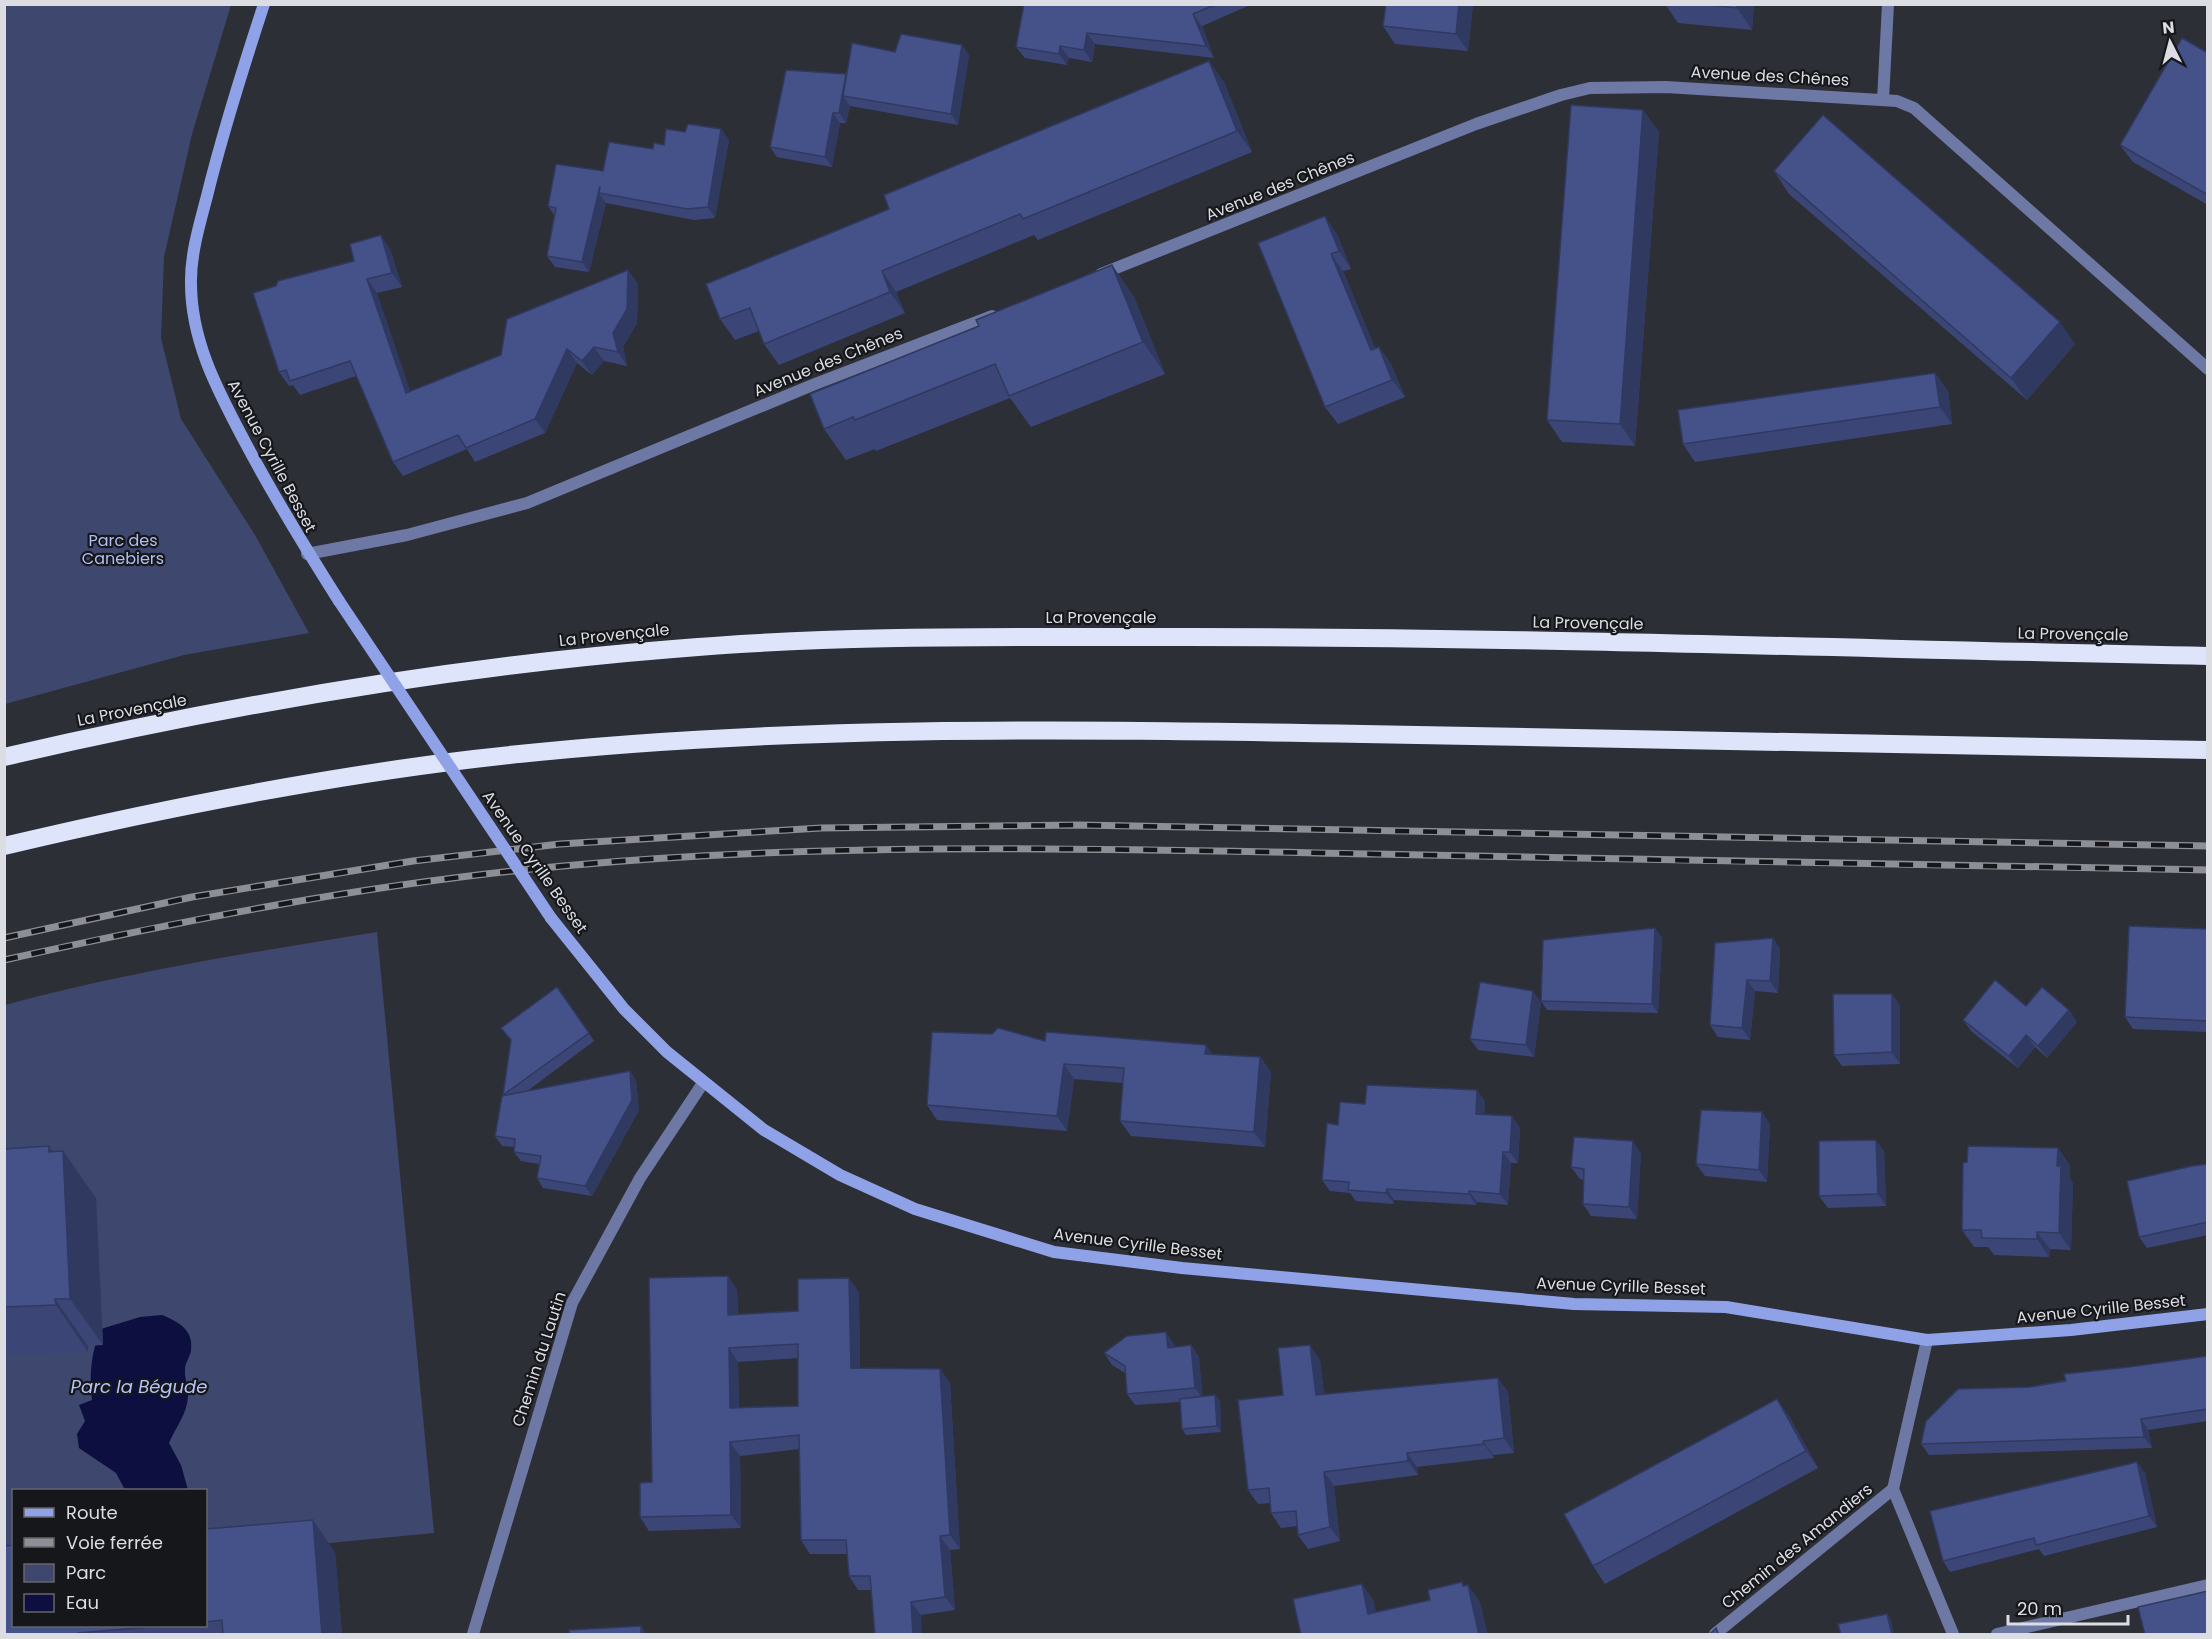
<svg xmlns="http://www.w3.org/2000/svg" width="2212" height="1639" font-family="Poppins,sans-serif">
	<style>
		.green { fill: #3e476d }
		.water { fill: #0c0f40 }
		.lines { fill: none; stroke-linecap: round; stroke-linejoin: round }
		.minor { stroke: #6d79a4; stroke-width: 12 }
		.secondary { stroke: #90a2e7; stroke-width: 12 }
		.motorway { stroke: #dee4fa; stroke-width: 18 }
		.rail-casing { stroke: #8e8f96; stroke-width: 7 }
		.rail { stroke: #16171b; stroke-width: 4.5; stroke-dasharray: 14; stroke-linecap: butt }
		.secondary-bridge { stroke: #90a2e7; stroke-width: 12 }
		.wall { fill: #3b4676; fill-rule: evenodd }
		.shaded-wall { fill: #303960 }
		.building { fill: #455189; stroke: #303960; stroke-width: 1.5; fill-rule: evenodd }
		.labels { text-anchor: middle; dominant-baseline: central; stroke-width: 4.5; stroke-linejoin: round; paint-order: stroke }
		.street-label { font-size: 16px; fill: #dcdde3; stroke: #16171b }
		.park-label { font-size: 16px; fill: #b1bff2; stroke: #16171b }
		.water-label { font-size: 18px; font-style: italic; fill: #b5c3f6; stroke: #16171b }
	</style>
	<rect width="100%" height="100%" fill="#2d2f37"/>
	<!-- green -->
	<g class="green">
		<path d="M5 4 231 5 192 134 164 257 161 338 181 419 255 535 309 633 184 655 5 704Z"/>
		<path d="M377 932 434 1533 206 1555V1490H14L13 1573 5 1574V1005C127 972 252 952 377 932Z"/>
	</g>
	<!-- water -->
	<path class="water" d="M162 1315C179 1322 194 1330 191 1351 190 1357 185 1363 185 1369 184 1378 189 1387 188 1396 187 1415 176 1426 169 1443L181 1465 188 1490H125L116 1473 79 1448 77 1434 85 1421 79 1405 92 1400C89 1375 91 1352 101 1329L140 1317Z"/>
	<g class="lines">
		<!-- minor -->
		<g class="minor">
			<path d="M1883 100 1888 4"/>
			<path d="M1101 274 1476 124 1561 95 1590 88 1666 87 1897 101 1914 108 2208 369"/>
			<path d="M307 554 407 535 527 503 815 384 992 316"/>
			<path d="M1893 1489 1953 1634"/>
			<path d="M473 1634 572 1303 640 1178 703 1083"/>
			<path d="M1715 1634 1893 1489 1927 1340"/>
			<path d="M1997 1634 2208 1585"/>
		</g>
		<!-- secondary -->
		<g class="secondary">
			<path d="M264 4C243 68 223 131 207 196 200 223 191 252 191 280 190 340 218 391 245 442 274 497 306 549 339 601"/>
			<path d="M551 918 624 1009 667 1052 764 1130 840 1175 915 1209 1054 1252 1182 1268 1574 1304 1726 1307 1927 1340 2071 1330 2208 1314"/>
		</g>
		<!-- motorway -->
		<g class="motorway">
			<path d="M4 757C224 706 449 667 673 649 832 635 992 637 1151 637 1503 636 1856 649 2208 656"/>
			<path d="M4 846C160 809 316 778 474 759 769 724 1067 729 1363 734 1644 740 1926 745 2208 750"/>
		</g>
		<!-- rail casing -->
		<g class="rail-casing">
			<g id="rail">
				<path d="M4 938 192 897 413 861 560 844 821 828 1078 825 2208 846"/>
				<path d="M4 960C189 919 375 883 563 866 833 841 1104 849 1374 854 1652 860 1930 865 2208 870"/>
			</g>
		</g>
		<!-- rail -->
		<use href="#rail" class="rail"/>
		<!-- secondary-bridge -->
		<path class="secondary-bridge" d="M339 601 551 918"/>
	</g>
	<!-- wall -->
	<g class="wall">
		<path d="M1024 4H1247L1248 6 1202 26 1214 58 1095 44 1092 62 1069 58 1067 65 1025 58 1016 47Z"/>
		<path d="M1386 4H1473L1468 51 1395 44 1383 26Z"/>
		<path d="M1665 4H1754L1752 30 1678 23Z"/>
		<path d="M962 45 969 55 958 125 850 106 846 123H840L832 167 777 157 770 147 847 75 895 52Z"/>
		<path d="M2208 53V205L2133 162 2120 145Z"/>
		<path d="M1224 82 1252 152 1038 240 1034 235 896 292 905 313 779 365 764 344 759 331 735 340 720 319Z"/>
		<path d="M1643 110 1659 132 1635 446 1562 442 1547 420Z"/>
		<path d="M721 129 729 140 715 218 694 220 606 203 589 272 555 267 547 256 554 215 548 206 603 171 664 145 685 132Z"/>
		<path d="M1774 171 2075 344 2027 400 1789 194Z"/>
		<path d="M1337 234 1351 269 1343 271 1375 348 1379 347 1391 364 1405 397 1338 424 1325 407 1258 243Z"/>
		<path d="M390 249 402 287 377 293 410 392 501 355 628 270 638 284 637 323 623 347 627 366 604 361 592 375 577 363 545 433 475 462 467 449 403 476 393 462 356 376 300 395 293 385 289 386 279 372 276 286Z"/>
		<path d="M1112 265 1134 297 1165 374 1031 427 1010 398 876 451 875 449 846 460 824 429 979 326Z"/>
		<path d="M1935 373 1948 391 1952 424 1695 462 1683 444Z"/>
		<path d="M1655 928 1662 938 1658 1013 1547 1010 1541 1001Z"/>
		<path d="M2208 929V1032L2133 1029 2125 1017Z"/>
		<path d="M1773 938 1780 949 1778 993 1755 991 1750 1040 1718 1037 1710 1025Z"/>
		<path d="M557 987 594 1041 526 1092 630 1071 636 1081 639 1110 592 1196 543 1188 537 1178 539 1164 521 1161 514 1152V1147L502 1146 495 1136 503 1095Z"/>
		<path d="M1533 991 1541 1003 1534 1057 1478 1050 1470 1039Z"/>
		<path d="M1892 994 1900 1006V1064L1842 1066 1834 1055Z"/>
		<path d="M2026 1006 2069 1010 2077 1022 2047 1058 2035 1047 2018 1068 1972 1032 1963 1020Z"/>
		<path d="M1045 1041 1206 1045 1212 1054 1260 1057 1271 1072 1265 1147 1131 1136 1120 1121 1123 1083 1074 1079 1067 1131 937 1120 927 1105Z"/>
		<path d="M1485 1101 1484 1114 1520 1127 1518 1163H1511L1508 1205 1477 1202 1476 1205 1394 1200V1204L1356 1201 1350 1193 1330 1191 1322 1180 1338 1125Z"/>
		<path d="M1770 1124 1767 1182 1705 1176 1696 1164Z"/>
		<path d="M2058 1148 2070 1166V1179L2073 1183 2071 1250 2050 1249 2049 1257 1994 1255 1988 1247H1974L1962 1230Z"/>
		<path d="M4 1149 52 1152 63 1151 96 1198 103 1345 88 1346V1352L4 1355Z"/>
		<path d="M1884 1151 1886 1206 1828 1208 1819 1196Z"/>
		<path d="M1641 1153 1637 1219 1591 1216 1583 1204 1584 1180 1580 1179 1571 1167Z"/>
		<path d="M2208 1164V1235L2147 1248 2139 1237Z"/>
		<path d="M728 1276 737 1290 738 1315 798 1311 859 1292 860 1368 940 1369 950 1383 960 1549 950 1550 955 1610 921 1615 871 1590H858L849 1576 847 1554H810L801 1540 799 1449 740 1456 741 1528 649 1531 640 1517ZM798 1358V1406L739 1407 738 1362Z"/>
		<path d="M1174 1344 1175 1347 1191 1345 1199 1357 1202 1397 1215 1395 1220 1401 1221 1432 1186 1435 1182 1429 1180 1402 1135 1405 1127 1394 1125 1373 1112 1365 1104 1353Z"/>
		<path d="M2208 1356V1421L2148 1430 2152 1448 1929 1455 1921 1444 2030 1387 2129 1367Z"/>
		<path d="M1320 1360 1324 1394 1508 1392 1514 1453 1493 1455 1494 1458 1417 1467 1418 1475 1334 1486 1340 1541 1308 1549 1298 1535 1297 1526 1281 1528 1271 1513 1270 1503 1258 1504 1248 1490 1283 1395Z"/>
		<path d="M1789 1416 1818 1468 1605 1584 1593 1566Z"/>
		<path d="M2145 1473 2157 1527 2044 1556 2039 1549 1950 1572 1943 1561Z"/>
		<path d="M206 1529 335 1552 342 1635H4L14 1626H206Z"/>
	</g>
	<!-- shaded-wall -->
	<g class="shaded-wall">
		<path d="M1459 4H1473L1468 51 1456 34Z"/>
		<path d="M1737 4H1754L1752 30 1737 8Z"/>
		<path d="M1193 14 1202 26 1214 58 1206 46Z"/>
		<path d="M1087 33 1095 44 1092 62 1084 50Z"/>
		<path d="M962 45 969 55 958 125 951 114Z"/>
		<path d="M1060 46 1069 58 1067 65 1059 54Z"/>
		<path d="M1209 61 1224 82 1252 152 1237 131Z"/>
		<path d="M846 74 843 96 850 106 846 123 839 113Z"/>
		<path d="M1643 110 1659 132 1635 446 1620 424Z"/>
		<path d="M833 113 840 123 832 167 825 157Z"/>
		<path d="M721 129 729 140 715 218 708 207Z"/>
		<path d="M599 193 606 203 589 272 582 262Z"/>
		<path d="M1325 216 1337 234 1351 269 1339 251Z"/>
		<path d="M381 235 390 249 402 287 392 273Z"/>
		<path d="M1331 254 1343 271 1383 367 1371 350Z"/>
		<path d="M1112 265 1134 297 1165 374 1143 342Z"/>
		<path d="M628 270 638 284 637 323 623 347 627 366 618 352 613 333Z"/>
		<path d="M882 271 896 292 905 313 890 292Z"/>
		<path d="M367 279 377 293 416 408 406 393Z"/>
		<path d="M2060 322 2075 344 2027 400 2011 378Z"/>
		<path d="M594 347 604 361 592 375 582 361Z"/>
		<path d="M1379 347 1391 364 1405 397 1392 380Z"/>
		<path d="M567 349 577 363 545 433 535 419Z"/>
		<path d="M1935 373 1948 391 1952 424 1940 407Z"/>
		<path d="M1655 928 1662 938 1658 1013 1652 1004Z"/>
		<path d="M1773 938 1780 949 1778 993 1770 981Z"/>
		<path d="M1747 980 1755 991 1750 1040 1742 1028Z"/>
		<path d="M1533 991 1541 1003 1534 1057 1526 1045Z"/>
		<path d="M1892 994 1900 1006V1064L1892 1052Z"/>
		<path d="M2069 1010 2077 1022 2047 1058 2038 1046Z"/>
		<path d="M2026 1035 2035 1047 2018 1068 2009 1056Z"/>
		<path d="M1206 1045 1216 1060 1205 1054Z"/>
		<path d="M1260 1057 1271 1072 1265 1147 1254 1132Z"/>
		<path d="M1064 1064 1074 1079 1067 1131 1057 1116Z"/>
		<path d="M630 1071 636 1081 639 1110 592 1196 585 1186Z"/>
		<path d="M1477 1090 1485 1101 1484 1125 1476 1114Z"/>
		<path d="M1762 1112 1770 1124 1767 1182 1759 1170Z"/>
		<path d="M1512 1116 1520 1127 1518 1163 1510 1152Z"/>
		<path d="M1876 1140 1884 1151 1886 1206 1878 1194Z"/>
		<path d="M1633 1141 1641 1153 1637 1219 1629 1207Z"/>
		<path d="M49 1146 64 1168 63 1151 96 1198 103 1345 70 1299Z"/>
		<path d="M2058 1148 2070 1166V1179L2073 1183 2071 1250 2059 1233 2057 1166Z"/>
		<path d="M1503 1152 1511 1163 1508 1205 1500 1194Z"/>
		<path d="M1387 1189 1394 1200V1204L1386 1193Z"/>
		<path d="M1469 1191 1477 1202 1476 1205 1469 1194Z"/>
		<path d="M2037 1232 2050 1249 2049 1257 2037 1239Z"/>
		<path d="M728 1276 737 1290 738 1329 728 1315Z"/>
		<path d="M849 1278 859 1292 860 1381 851 1368Z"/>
		<path d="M55 1299 88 1346V1352L56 1305Z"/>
		<path d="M1166 1332 1174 1344 1176 1359 1168 1348Z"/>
		<path d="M1191 1345 1199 1357 1203 1400 1195 1388Z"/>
		<path d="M1310 1345 1320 1360 1326 1409 1316 1395Z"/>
		<path d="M729 1348 738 1362 739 1421 730 1408Z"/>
		<path d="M940 1369 950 1383 960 1549 950 1535Z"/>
		<path d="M1498 1378 1508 1392 1514 1453 1504 1438Z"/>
		<path d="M1215 1395 1220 1401 1221 1432 1217 1426Z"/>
		<path d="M1777 1399 1789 1416 1818 1468 1806 1451Z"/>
		<path d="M2141 1419 2148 1430 2152 1448 2144 1437Z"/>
		<path d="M1483 1441 1493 1455 1494 1458 1484 1444Z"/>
		<path d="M730 1442 740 1456 741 1528 731 1515Z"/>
		<path d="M1407 1453 1417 1467 1418 1475 1408 1461Z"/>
		<path d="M2137 1462 2145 1473 2157 1527 2149 1516Z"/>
		<path d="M1324 1472 1334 1486 1340 1541 1330 1527Z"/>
		<path d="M313 1520 335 1552 342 1635H322Z"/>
		<path d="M940 1536 950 1550 955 1610 945 1597Z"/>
		<path d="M1462 1582 1471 1595 1468 1585 1480 1602 1488 1635H1479Z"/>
		<path d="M1362 1584 1374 1601 1380 1631 1368 1614Z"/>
		<path d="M911 1602 921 1615 922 1635H913Z"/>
		<path d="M1887 1614 1891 1620 1894 1635H1892Z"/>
		<path d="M641 1626 647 1635H641Z"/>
	</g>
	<!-- building -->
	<g class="building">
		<path d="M1024 4H1217L1193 14 1206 46 1087 33 1084 50 1060 46 1059 54 1016 47Z"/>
		<path d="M1386 4H1459L1456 34 1383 26Z"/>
		<path d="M1699 4H1737V8Z"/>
		<path d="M901 34 962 45 951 114 843 96 852 43 895 52Z"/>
		<path d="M2182 38 2208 53V195L2120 145Z"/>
		<path d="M1209 61 1237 131 1023 219 1020 214 882 271 890 292 764 344 750 308 720 319 706 284 889 209 884 195Z"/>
		<path d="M786 70 846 74 839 113H833L825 157 770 147Z"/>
		<path d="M1571 105 1643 110 1620 424 1547 420Z"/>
		<path d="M1823 115 2060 322 2011 378 1774 171Z"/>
		<path d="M688 124 721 129 708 207 687 209 599 193 600 186 582 262 547 256 556 208 548 206 556 164 603 171 609 142 653 149 654 143 664 145 666 129 685 132Z"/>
		<path d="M1325 216 1339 251 1331 254 1371 350 1379 347 1392 380 1325 407 1258 243Z"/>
		<path d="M381 235 392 273 367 279 406 393 501 355 507 319 628 270 627 309 613 333 618 352 594 347 582 361 567 349 535 419 466 448 458 435 393 462 350 361 290 381 286 370 279 372 253 293 276 286 278 281 354 261 350 244Z"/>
		<path d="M1112 265 1143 342 1009 396 995 364 855 420 853 417 824 429 810 394 979 326 976 320Z"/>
		<path d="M1935 373 1940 407 1683 444 1678 410Z"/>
		<path d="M2129 926 2208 929V1021L2125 1017Z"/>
		<path d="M1655 928 1652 1004 1541 1001 1543 940Z"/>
		<path d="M1773 938 1770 981 1747 980 1742 1028 1710 1025 1715 943Z"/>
		<path d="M1995 980 2026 1006 2042 987 2069 1010 2038 1046 2026 1035 2009 1056 1963 1020Z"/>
		<path d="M1480 982 1533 991 1526 1045 1470 1039Z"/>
		<path d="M557 987 589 1033 503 1095 511 1040 501 1028Z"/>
		<path d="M1833 994H1892V1052L1834 1055Z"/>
		<path d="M998 1028 1045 1041 1046 1032 1206 1045 1205 1054 1260 1057 1254 1132 1120 1121 1124 1068 1064 1064 1057 1116 927 1105 932 1032 992 1034Z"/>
		<path d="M630 1071 632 1100 585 1186 537 1178 541 1156 514 1152 515 1139 495 1136 502 1096Z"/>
		<path d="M1367 1085 1477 1090 1476 1114 1512 1116 1510 1152H1503L1500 1194 1469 1191V1194L1387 1189 1386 1193 1348 1190 1349 1182 1322 1180 1327 1123 1338 1125 1340 1102 1365 1104Z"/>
		<path d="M1701 1110 1762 1112 1759 1170 1696 1164Z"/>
		<path d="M1574 1137 1633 1141 1629 1207 1583 1204 1584 1169 1571 1167Z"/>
		<path d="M1876 1140 1878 1194 1819 1196V1141Z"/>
		<path d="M49 1146V1152L63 1151 70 1299H55L56 1305 4 1307V1149Z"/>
		<path d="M1968 1146 2058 1148 2057 1166H2061L2059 1233 2037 1232V1239L1982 1238 1981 1230H1962L1963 1163 1967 1162Z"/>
		<path d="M2208 1164V1222L2139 1237 2127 1181 2192 1166Z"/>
		<path d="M728 1276V1315L798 1311V1279L849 1278 851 1368 940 1369 950 1535 940 1536 945 1597 911 1602 913 1635H875L870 1576H849L846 1540H801L799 1435 730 1442 731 1515 640 1517V1483L652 1482 649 1278ZM798 1344V1406L730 1408 729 1348Z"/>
		<path d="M1166 1332 1168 1348 1191 1345 1195 1388 1127 1394 1125 1366 1104 1353 1127 1336Z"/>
		<path d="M1310 1345 1316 1395 1498 1378 1504 1438 1483 1441 1484 1444 1407 1453 1408 1461 1324 1472 1330 1527 1298 1535 1296 1511 1271 1513 1269 1488 1248 1490 1238 1400 1283 1395 1278 1348Z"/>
		<path d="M2208 1356V1409L2141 1419 2144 1437 1921 1444 1926 1421 1958 1389 2030 1387 2066 1381 2064 1374 2129 1367Z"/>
		<path d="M1215 1395 1217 1426 1182 1429 1180 1399Z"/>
		<path d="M1777 1399 1806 1451 1593 1566 1564 1514Z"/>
		<path d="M2137 1462 2149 1516 2036 1545 2034 1538 1943 1561 1930 1511Z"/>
		<path d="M313 1520 322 1635H223L222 1620 206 1622V1529Z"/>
		<path d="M14 1545V1626H162L78 1633V1635H4V1546Z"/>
		<path d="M1462 1582 1463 1586 1468 1585 1479 1635H1301L1293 1599 1362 1584 1368 1614 1430 1600 1428 1590Z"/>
		<path d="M2208 1591V1635H2145L2138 1607Z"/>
		<path d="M1887 1614 1892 1635H1841L1838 1624Z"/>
		<path d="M641 1626V1635H570L569 1630Z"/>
		<path d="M1716 1628 1719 1635H1709Z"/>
	</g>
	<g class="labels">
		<!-- street labels -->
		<g class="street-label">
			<text transform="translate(1770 76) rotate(3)">Avenue des Chênes</text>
			<text transform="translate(1280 186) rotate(-22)">Avenue des Chênes</text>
			<text transform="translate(828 362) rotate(-22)">Avenue des Chênes</text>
			<text transform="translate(272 456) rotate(62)">Avenue Cyrille Besset</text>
			<text x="1101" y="617">La Provençale</text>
			<text transform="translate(1588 623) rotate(1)">La Provençale</text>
			<text transform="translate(2073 634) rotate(1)">La Provençale</text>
			<text transform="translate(614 635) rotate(-6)">La Provençale</text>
			<text transform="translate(132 710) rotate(-11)">La Provençale</text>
			<text transform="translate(535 862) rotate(55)">Avenue Cyrille Besset</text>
			<text transform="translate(1138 1244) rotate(7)">Avenue Cyrille Besset</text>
			<text transform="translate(1621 1286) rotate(2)">Avenue Cyrille Besset</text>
			<text transform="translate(2101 1309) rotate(-6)">Avenue Cyrille Besset</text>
			<text transform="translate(539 1359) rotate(-72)">Chemin du Lautin</text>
			<text transform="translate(1797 1546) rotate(-39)">Chemin des Amandiers</text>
		</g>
		<!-- park labels -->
		<g class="park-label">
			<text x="123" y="540">Parc des<tspan x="123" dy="18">Canebiers</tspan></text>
		</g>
		<!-- water labels -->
		<g class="water-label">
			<text x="139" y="1386">Parc la Bégude</text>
		</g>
	</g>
	<!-- border -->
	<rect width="2212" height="1639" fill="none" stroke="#dcdde3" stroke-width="12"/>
	<!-- legend -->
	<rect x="12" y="1489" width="195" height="138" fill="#16171b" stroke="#65666b" stroke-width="1.5"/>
	<rect x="24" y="1508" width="30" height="9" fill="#90a2e7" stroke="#65666b" stroke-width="1.5"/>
	<text x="66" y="1519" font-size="18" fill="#dcdde3">Route</text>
	<rect x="24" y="1538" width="30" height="9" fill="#8e8f96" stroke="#65666b" stroke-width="1.5"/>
	<text x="66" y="1549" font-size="18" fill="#dcdde3">Voie ferrée</text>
	<rect x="24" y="1564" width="30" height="18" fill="#3e476d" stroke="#65666b" stroke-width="1.5"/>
	<text x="66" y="1579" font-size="18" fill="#dcdde3">Parc</text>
	<rect x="24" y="1594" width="30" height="18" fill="#0c0f40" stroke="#65666b" stroke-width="1.5"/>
	<text x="66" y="1609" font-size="18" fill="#dcdde3">Eau</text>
	<!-- north arrow -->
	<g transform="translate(2170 42) rotate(354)" stroke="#16171b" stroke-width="4.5" paint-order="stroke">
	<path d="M0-4.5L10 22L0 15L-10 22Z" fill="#dcdde3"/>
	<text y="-9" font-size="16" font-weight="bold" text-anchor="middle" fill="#dcdde3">N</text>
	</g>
	<!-- scale -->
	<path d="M2008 1615v9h120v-9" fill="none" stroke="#dcdde3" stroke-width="3"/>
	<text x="2017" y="1615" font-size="18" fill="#dcdde3" stroke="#16171b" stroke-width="4.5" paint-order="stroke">20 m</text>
</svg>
